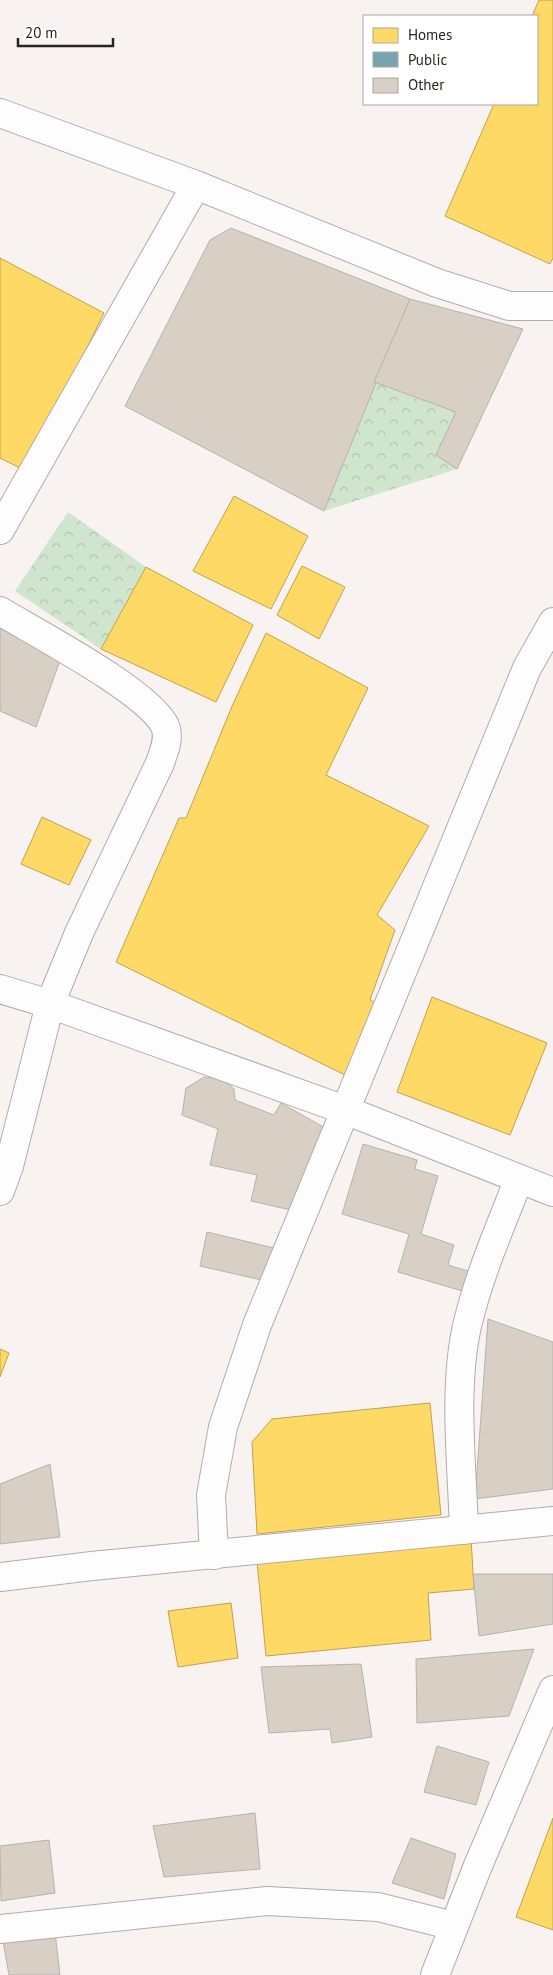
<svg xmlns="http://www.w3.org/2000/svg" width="553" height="1975" font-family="'PT Sans',sans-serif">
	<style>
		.park { fill: url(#park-crowns) }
		.homes { fill: #ffd966; stroke: #bfa250 }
		.public { fill: #76a5af; stroke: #607e84 }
		.building { fill: #d8cfc5; stroke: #b7b2ac }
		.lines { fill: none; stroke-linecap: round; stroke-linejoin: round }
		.street-casing { stroke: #b2aca8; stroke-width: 30 }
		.street { stroke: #fefdfd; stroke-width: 28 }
	</style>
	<defs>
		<pattern id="park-crowns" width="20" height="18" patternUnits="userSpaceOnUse" patternTransform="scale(1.25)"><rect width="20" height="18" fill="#d0e5ce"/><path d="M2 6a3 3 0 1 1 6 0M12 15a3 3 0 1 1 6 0" fill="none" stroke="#b3c4b0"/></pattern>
	</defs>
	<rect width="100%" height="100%" fill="#f8f3f0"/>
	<!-- park -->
	<g class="park">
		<path d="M374 382 456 412 436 455 457 469 324 511Z"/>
		<path d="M68 512 146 567 101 649 15 591Z"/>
	</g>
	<!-- homes -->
	<g class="homes">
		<path d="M539 0H553V258L550 264 445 216 494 104H537V16H532Z"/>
		<path d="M0 258 104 313 26 471 0 458Z"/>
		<path d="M234 496 308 536 271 609 193 571Z"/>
		<path d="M302 566 345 587 319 639 277 615Z"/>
		<path d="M146 567 253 625 216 702 101 649Z"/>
		<path d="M266 633 368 688 326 775 429 826 377 915 395 930 370 1000 383 1007 349 1077 116 962 179 818H186L233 704Z"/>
		<path d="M42 817 91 840 69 885 21 864Z"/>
		<path d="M432 997 547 1043 510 1135 397 1092Z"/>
		<path d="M0 1349 9 1353 0 1377Z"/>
		<path d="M430 1403 441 1515 257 1534 252 1442 272 1419Z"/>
		<path d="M471 1538 474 1589 428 1593 431 1640 266 1656 257 1561Z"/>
		<path d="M231 1603 238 1658 178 1667 168 1611Z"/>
		<path d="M553 1818V1930L516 1917Z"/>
	</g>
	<!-- public -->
	<path class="public" d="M220 324 271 353 267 361 283 370 288 360 315 374 295 415 267 399 247 435 258 441 246 462 158 415 198 341 206 345Z"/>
	<!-- building -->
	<g class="building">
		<path d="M231 228 410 299 324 511 125 406 210 240Z"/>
		<path d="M410 299 523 329 457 469 436 455 456 412 374 382Z"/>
		<path d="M0 621 62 655 36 727 0 711Z"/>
		<path d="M204 1077 223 1079 234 1089 235 1100 274 1115 281 1103 325 1128 291 1210 251 1201 257 1175 210 1165 218 1129 182 1115 186 1088Z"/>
		<path d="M363 1144 417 1160 415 1169 438 1176 421 1234 454 1245 448 1265 475 1273 469 1293 398 1272 409 1234 342 1214Z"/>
		<path d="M207 1232 274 1248 266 1281 200 1266Z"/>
		<path d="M488 1319 553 1342V1489L475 1499Z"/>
		<path d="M50 1464 60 1537 0 1544V1484Z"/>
		<path d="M473 1574H553V1624L479 1636Z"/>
		<path d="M534 1649 509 1716 417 1723 416 1659Z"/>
		<path d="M361 1664 372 1737 332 1743 330 1729 269 1733 261 1667Z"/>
		<path d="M437 1746 489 1762 476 1805 424 1792Z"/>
		<path d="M255 1813 260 1869 164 1877 153 1826Z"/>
		<path d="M411 1838 456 1854 444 1899 392 1883Z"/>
		<path d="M49 1840 55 1893 1 1901 0 1846Z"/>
		<path d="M55 1932 60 1975H9L3 1941Z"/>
	</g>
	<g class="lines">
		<!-- street casing -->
		<g class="street-casing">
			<g id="street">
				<path d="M0 113 196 185 437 283 509 306H553"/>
				<path d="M0 530 196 185"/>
				<path d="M0 611C36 633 149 692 165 726 170 738 164 751 160 763L79 933 50 1004 9 1166 0 1191"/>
				<path d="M0 989 50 1004 345 1110 553 1192"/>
				<path d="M464 1530C462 1465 453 1389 467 1326 479 1275 500 1227 519 1179"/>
				<path d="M214 1555 211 1495 223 1427 257 1325 527 668 553 622"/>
				<path d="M0 1577 92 1566 553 1521"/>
				<path d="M0 1929 267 1901 378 1907 454 1926"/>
				<path d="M435 1975 477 1868 553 1690"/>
			</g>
		</g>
		<!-- street -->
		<use href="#street" class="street"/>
	</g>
	<!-- legend -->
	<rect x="363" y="15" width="175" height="90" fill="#ffffff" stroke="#aaa7a5"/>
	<rect x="373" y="28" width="25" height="15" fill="#ffd966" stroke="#aaa7a5"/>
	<text x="408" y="40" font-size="15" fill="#2b231e">Homes</text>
	<rect x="373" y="52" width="25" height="15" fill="#76a5af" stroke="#aaa7a5"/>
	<text x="408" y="65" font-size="15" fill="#2b231e">Public</text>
	<rect x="373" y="78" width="25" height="15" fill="#d8cfc5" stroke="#aaa7a5"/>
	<text x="408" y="90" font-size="15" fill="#2b231e">Other</text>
	<!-- scale -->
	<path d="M18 38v8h95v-8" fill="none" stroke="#2b231e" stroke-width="2.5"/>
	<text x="25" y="38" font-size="15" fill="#2b231e" stroke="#ffffff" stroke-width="4" paint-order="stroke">20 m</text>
</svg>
